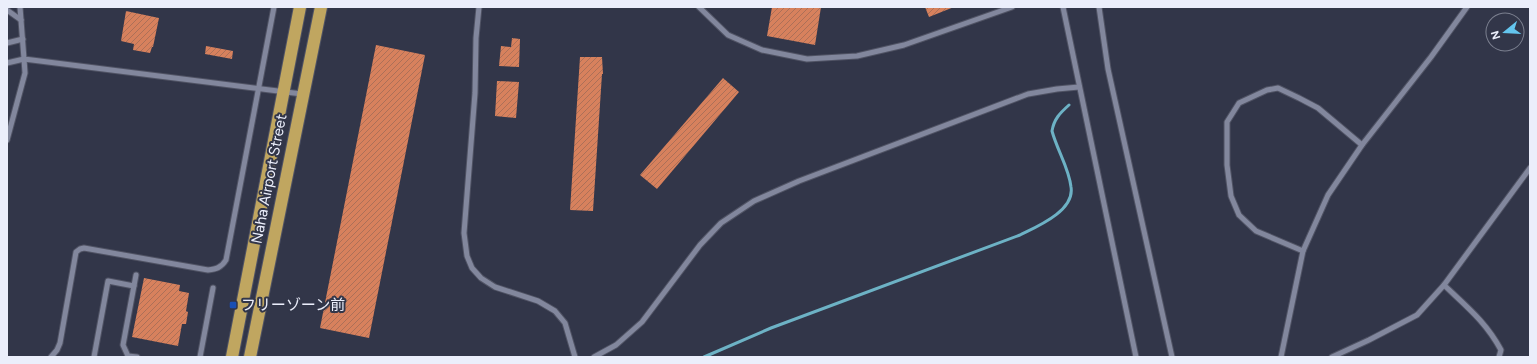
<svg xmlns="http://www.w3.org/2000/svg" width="1537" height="364" font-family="Figtree,'Noto Sans JP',sans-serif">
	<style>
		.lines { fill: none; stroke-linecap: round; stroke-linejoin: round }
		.stream { stroke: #6db2c5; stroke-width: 3 }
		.building { fill: url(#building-hatch) }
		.lane-casing { stroke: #505364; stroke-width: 7 }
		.highway-casing { stroke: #505364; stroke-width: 14 }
		.lane { stroke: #82879d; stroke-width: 5 }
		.highway { stroke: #c0a660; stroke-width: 12 }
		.transit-dot { fill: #1a4fb4; stroke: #323649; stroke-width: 1.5 }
		.labels { text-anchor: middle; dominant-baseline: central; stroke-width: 4; stroke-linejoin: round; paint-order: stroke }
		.street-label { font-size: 15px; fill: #ebeefb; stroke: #323649 }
		.poi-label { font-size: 15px; fill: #ebeefb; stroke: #323649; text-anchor: start }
	</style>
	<defs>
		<pattern id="building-hatch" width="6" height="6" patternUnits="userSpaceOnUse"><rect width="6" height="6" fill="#d7815d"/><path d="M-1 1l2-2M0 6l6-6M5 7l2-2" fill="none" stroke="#ac7058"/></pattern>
	</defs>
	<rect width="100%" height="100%" fill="#323649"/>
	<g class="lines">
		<!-- stream -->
		<path class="stream" d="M704 357 771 328 1020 235C1036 227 1075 211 1071 187 1069 168 1057 150 1052 131 1054 119 1060 113 1069 105"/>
	</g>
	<!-- building -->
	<g class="building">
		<path d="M772 7H821L815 45 767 36Z"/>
		<path d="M925 7H954L929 17Z"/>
		<path d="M126 11 159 18 153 47H152L150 53 133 50 134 44 121 41Z"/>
		<path d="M512 38 520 39 519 67 499 66 501 46 511 47Z"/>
		<path d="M376 45 425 55 369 338 320 328Z"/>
		<path d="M206 46 233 51 232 59 205 54Z"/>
		<path d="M580 57H602L603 74H602L593 211 570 210Z"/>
		<path d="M723 78 739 92 657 189 640 175Z"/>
		<path d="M497 81 519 82 516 118 495 116Z"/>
		<path d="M144 278 180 285 179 291 189 293 186 311 188 312 186 324H182L178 346 132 337Z"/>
	</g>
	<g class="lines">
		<!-- lane casing -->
		<g class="lane-casing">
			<g id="lane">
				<path d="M20 7 24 59 302 94"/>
				<path d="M479 7 476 38 475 93 464 233 467 256 472 268 481 278 495 287 538 301 555 311 565 323 575 357"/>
				<path d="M699 7 728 35 762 50 807 59 857 56 904 45 1012 7"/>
				<path d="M1063 7 1136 357"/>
				<path d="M1099 7 1108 69 1172 357"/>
				<path d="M7 10 21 20"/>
				<path d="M7 43 23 39"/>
				<path d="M7 63 24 59 25 73 7 140"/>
				<path d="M1303 251 1256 231 1239 215 1231 196 1227 165V122L1239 103 1267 90 1278 88 1299 98 1318 108 1362 145"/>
				<path d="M136 275 123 345 128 356 137 357"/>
				<path d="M1444 285C1467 307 1486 322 1501 350L1499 357"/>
				<path d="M51 357 57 350 60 343 76 252 80 249 84 248 208 270C216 269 221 268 226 260L274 7"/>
				<path d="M94 357 108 281 134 286"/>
				<path d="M200 357 213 288"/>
				<path d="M594 357 616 345 642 322 700 245 721 223 754 201 799 181 1028 94 1057 89 1079 87"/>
				<path d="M1281 357 1303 251 1328 195 1362 145 1431 57 1467 7"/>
				<path d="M1332 357 1369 340 1417 315 1444 285 1530 168"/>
			</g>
		</g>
		<!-- highway casing -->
		<g class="highway-casing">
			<g id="highway">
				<path d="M232 357 300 7"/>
				<path d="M250 357 321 7"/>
			</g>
		</g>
		<!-- lane -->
		<use href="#lane" class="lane"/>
		<!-- highway -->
		<use href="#highway" class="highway"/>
	</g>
	<!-- markers -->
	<rect class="transit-dot" x="229" y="301" width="8" height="8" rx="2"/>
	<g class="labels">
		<!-- street labels -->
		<g class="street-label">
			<text transform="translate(269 179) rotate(-79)">Naha Airport Street</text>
		</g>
		<!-- poi labels -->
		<g class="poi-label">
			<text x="241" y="305">フリーゾーン前</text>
		</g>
	</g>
	<!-- border -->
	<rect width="1537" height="364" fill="none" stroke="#ebeefb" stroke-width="16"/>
	<!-- north arrow -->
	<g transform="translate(1505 32) rotate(252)"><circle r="19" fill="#323649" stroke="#7c8090"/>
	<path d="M0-3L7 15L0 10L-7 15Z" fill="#64c5ee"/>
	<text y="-6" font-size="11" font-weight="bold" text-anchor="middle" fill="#ebeefb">N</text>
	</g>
</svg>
